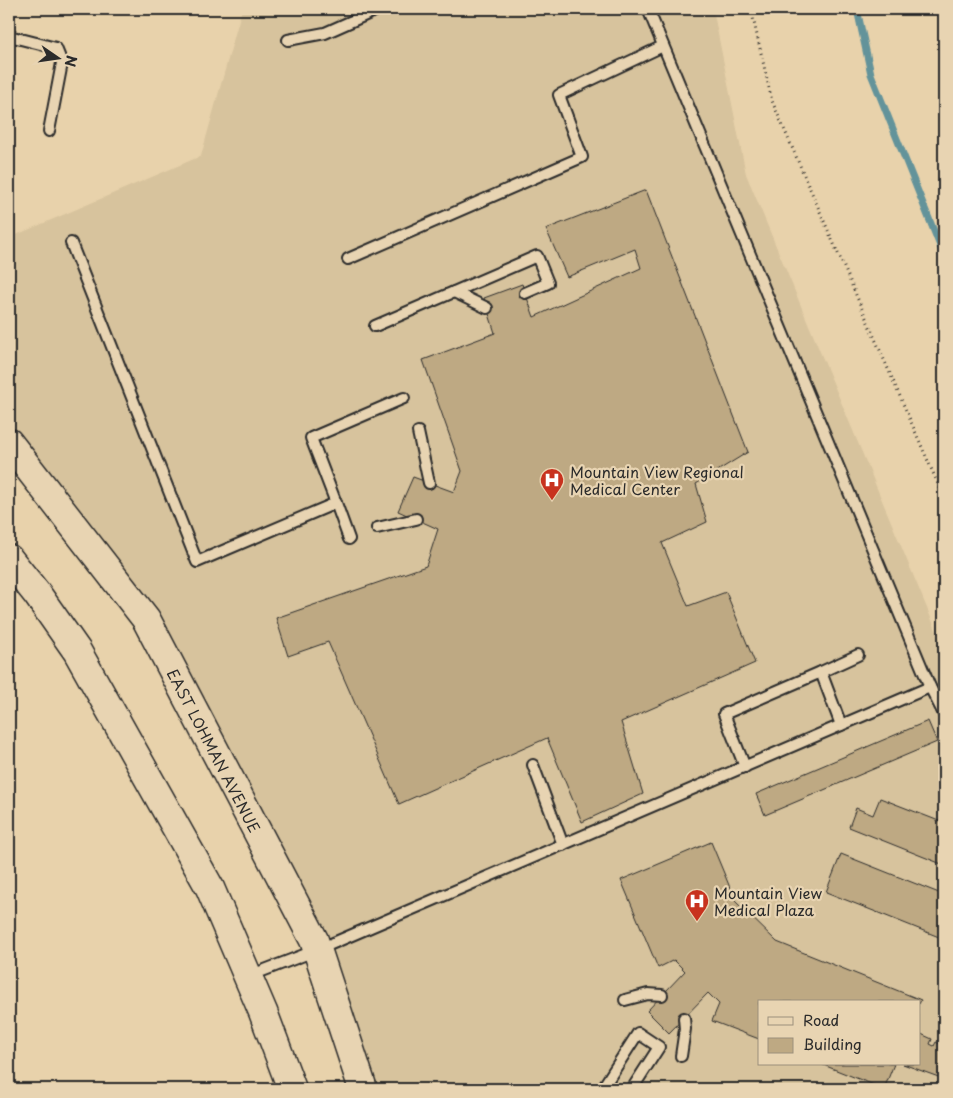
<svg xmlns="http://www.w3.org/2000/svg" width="953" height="1098" font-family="'Playpen Sans',sans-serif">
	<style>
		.built { fill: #d7c39d; fill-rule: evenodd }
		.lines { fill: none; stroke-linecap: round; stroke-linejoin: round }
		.stream { stroke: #63939a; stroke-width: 7 }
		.building { fill: #bea983; stroke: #2b2b2b }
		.lane-casing { stroke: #2b2b2b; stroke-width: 14 }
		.secondary-casing { stroke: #2b2b2b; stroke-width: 31 }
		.path { stroke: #2b2b2b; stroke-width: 3; stroke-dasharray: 1 4; stroke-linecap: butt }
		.lane { stroke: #e8d4b2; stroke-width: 10 }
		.secondary { stroke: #e8d4b2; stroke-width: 28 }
		.labels { text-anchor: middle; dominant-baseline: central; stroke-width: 4.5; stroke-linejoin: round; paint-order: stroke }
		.poi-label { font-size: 15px; fill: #2b2b2b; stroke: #e8d4b2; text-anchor: start }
		.street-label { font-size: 15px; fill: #2b2b2b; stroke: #e8d4b2 }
	</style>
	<rect width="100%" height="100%" fill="#e8d2ab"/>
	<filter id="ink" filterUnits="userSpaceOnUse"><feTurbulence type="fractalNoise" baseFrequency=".02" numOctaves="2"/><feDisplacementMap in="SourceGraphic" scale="10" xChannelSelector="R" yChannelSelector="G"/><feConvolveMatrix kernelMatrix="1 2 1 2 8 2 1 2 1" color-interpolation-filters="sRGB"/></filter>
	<g filter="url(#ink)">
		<!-- built -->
		<path class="built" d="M242 9H713L746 174 944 649V1089H361L314 940 146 619 9 443V238L201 156ZM759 1002H919V1064H759Z"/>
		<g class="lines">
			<!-- stream -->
			<path class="stream" d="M857 9 871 74 944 256"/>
		</g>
		<!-- building -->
		<g class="building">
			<path d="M646 190 748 452 696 484 707 522 662 543 688 606 726 592 755 663 621 722 643 794 582 822 547 738 399 804 328 642 288 656 276 618 426 566 438 529 398 511 413 477 454 492 462 471 423 360 495 333 484 298 522 284 534 317 641 268 635 249 567 277 546 229Z"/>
			<path d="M928 721 937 742 765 815 756 794Z"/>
			<path d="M880 798 944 823V865L849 827 856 808 873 815Z"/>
			<path d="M711 842 736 902 777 942 921 1000 919 1004V1002H759V1039L712 1021 719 1004 708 993 669 1033 647 1011 685 971 674 960 658 968 621 880Z"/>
			<path d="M841 854 944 895V939L826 892Z"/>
			<path d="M919 1033 932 1039 930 1044 934 1046 936 1042 944 1046V1079L903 1064H919Z"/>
			<path d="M821 1064H894L884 1089Z"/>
		</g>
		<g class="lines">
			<!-- lane casing -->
			<g class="lane-casing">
				<g id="lane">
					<path d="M648 9 930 687 944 714"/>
					<path d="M9 36 56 48 62 63 49 131"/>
					<path d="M288 40 325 33 379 9"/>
					<path d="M71 243 197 562 336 503 349 539"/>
					<path d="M348 259 582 157 559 95 663 46"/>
					<path d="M454 292 487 308"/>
					<path d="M375 326 537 256 548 283 525 293"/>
					<path d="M418 432 429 483"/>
					<path d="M336 503 311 438 404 398"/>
					<path d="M377 528 416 519"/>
					<path d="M841 725 821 672 858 655"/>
					<path d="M533 765 563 845"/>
					<path d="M745 767 724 714 821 672"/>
					<path d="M249 976 317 950 930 687"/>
					<path d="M625 1000 648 994 662 995"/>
					<path d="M681 1056 685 1029 684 1018"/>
					<path d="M602 1089 638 1033 659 1047 632 1089"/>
				</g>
			</g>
			<!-- secondary casing -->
			<g class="secondary-casing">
				<g id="secondary">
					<path id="s1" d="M9 443 146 619 314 940 363 1089"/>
					<path d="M9 559 37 594 77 651 210 888 263 1012 292 1089"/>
				</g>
			</g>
			<!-- path -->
			<path class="path" d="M751 9 772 101 944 498"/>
			<!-- lane -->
			<use href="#lane" class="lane"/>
			<!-- secondary -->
			<use href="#secondary" class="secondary"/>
		</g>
	</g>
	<!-- icons -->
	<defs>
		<g id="hospital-pin" transform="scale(1.25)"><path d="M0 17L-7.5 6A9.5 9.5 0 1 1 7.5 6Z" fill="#c8321e" stroke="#e8d4b2"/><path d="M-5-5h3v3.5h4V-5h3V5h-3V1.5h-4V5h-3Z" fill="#fff"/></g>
	</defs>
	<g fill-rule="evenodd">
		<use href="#hospital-pin" x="552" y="480"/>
		<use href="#hospital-pin" x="697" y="901"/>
	</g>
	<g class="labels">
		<!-- poi labels -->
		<g class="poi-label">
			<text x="570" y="471">Mountain View Regional<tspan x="570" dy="17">Medical Center</tspan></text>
			<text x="714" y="892">Mountain View<tspan x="714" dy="17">Medical Plaza</tspan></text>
		</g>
		<!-- street labels -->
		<g class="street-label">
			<text stroke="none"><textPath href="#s1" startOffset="371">EAST LOHMAN AVENUE</textPath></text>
		</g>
	</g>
	<!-- margin -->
	<rect width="953" height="1098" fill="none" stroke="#e8d4b2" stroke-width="30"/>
	<rect x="15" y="15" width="923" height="1068" fill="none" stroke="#2b2b2b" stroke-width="2" filter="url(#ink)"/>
	<!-- legend -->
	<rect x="758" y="1000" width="162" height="65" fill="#e8d4b2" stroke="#9c907c"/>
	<rect x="768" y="1017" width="25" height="8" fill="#e8d4b2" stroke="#9c907c"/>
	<text x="803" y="1026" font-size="15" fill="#2b2b2b">Road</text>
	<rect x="768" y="1038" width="25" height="15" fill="#bea983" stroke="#9c907c"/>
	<text x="803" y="1050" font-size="15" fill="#2b2b2b">Building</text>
	<!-- north arrow -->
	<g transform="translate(58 58) rotate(103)" stroke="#e8d4b2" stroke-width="4" paint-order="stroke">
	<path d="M0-4L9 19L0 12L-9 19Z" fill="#2b2b2b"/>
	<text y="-8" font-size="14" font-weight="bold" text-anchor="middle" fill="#2b2b2b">N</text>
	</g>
</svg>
